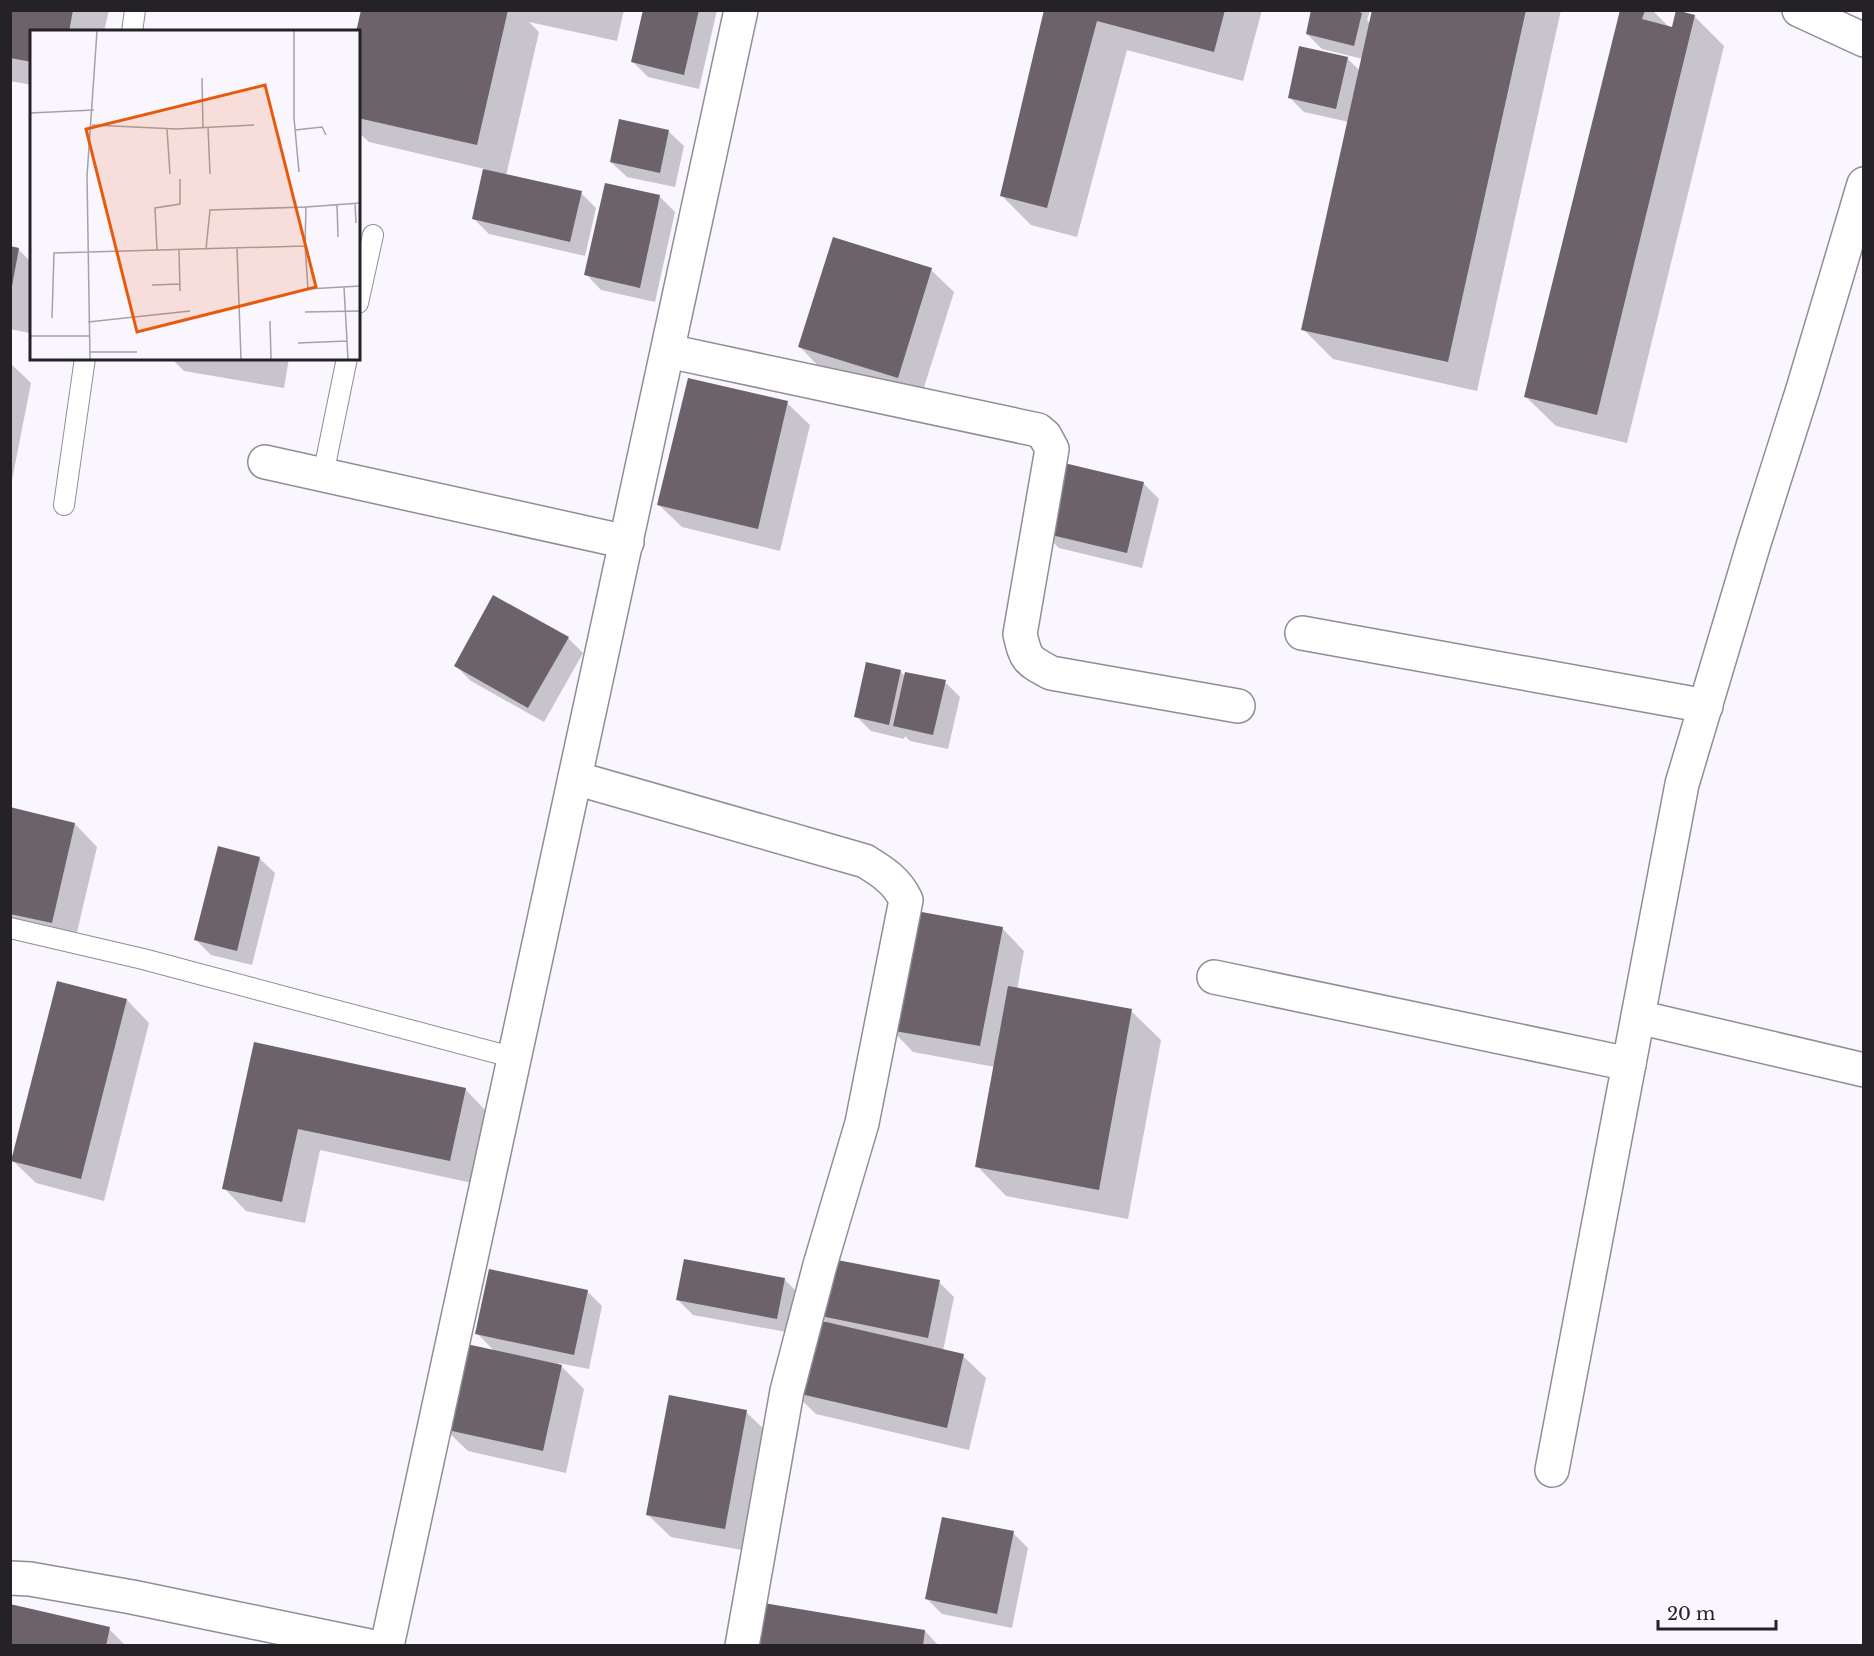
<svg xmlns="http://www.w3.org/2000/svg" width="1874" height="1656" font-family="'Libre Baskerville',serif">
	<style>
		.shadow { fill: #0003 }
		.building { fill: #6c6269 }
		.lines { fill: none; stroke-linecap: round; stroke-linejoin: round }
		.service-casing { stroke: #908c98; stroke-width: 22 }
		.minor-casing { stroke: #908c98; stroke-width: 36 }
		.tertiary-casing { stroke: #908c98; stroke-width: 36 }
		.service { stroke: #fff; stroke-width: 20 }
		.minor { stroke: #fff; stroke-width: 33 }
		.tertiary { stroke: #fff; stroke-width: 33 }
		.inset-road { fill: none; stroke: #a4a1a8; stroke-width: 1.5 }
		.view { fill: #e8590c; fill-opacity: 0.15; stroke: #e8590c; stroke-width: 3 }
		.inset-edge { fill: none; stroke: #242227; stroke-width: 3 }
	</style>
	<rect width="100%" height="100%" fill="#f9f6fe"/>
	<!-- shadow -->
	<g class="shadow">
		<path d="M10 10H109L104 32H32V85L10 81Z"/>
		<path d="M363 10H624L617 41 529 22 539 32 506 176 581 193 596 208 585 256 489 234 474 219 485 169 369 142 358 132V32Z"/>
		<path d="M645 10H717L699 89 648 77 633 62Z"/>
		<path d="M1046 10H1262L1243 81 1127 50 1077 237 1031 225 1001 195Z"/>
		<path d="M1313 10H1370L1367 20 1370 23 1373 10H1561L1477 391 1333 359 1303 329 1349 122 1304 112 1289 97 1300 48 1348 59 1360 71 1363 59 1322 49 1307 34Z"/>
		<path d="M1621 10H1652L1669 27 1673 28 1677 12 1695 17 1724 46 1627 443 1556 426 1526 397Z"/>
		<path d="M668 131 684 146 675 187 627 177 611 162Z"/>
		<path d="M660 197 675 212 655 302 601 290 586 274Z"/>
		<path d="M10 248 18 249 32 263V320L29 333 10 329Z"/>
		<path d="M931 270 954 292 920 400 822 370 800 347Z"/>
		<path d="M171 358H289L284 388 184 371Z"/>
		<path d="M10 363 31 383 10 490Z"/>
		<path d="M787 403 810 425 780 551 682 527 659 505Z"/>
		<path d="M1061 464 1144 484 1159 499 1142 568 1059 548 1044 533Z"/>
		<path d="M568 638 583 653 544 722 471 681 456 666Z"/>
		<path d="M900 671 906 677 945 682 960 697 948 749 910 741 905 736 904 739 871 731 856 716Z"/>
		<path d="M10 809 75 824 97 847 74 945 10 930Z"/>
		<path d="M259 858 275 873 252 965 211 955 196 940Z"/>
		<path d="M1002 928 1024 951 1017 990 1131 1011 1161 1040 1128 1219 1006 1196 977 1166 995 1067 913 1052 891 1029Z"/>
		<path d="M127 1000 149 1023 104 1201 36 1183 13 1161Z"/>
		<path d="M255 1044 465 1089 487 1112 472 1183 320 1150 305 1223 246 1211 224 1188Z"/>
		<path d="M784 1279 799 1294 792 1333 693 1315 678 1300Z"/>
		<path d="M939 1282 954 1297 943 1351 963 1356 986 1378 969 1450 816 1414 793 1392 828 1324 818 1314Z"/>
		<path d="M587 1291 602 1306 589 1369 558 1363 584 1389 566 1473 468 1451 445 1429 495 1352 477 1333Z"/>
		<path d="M746 1412 769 1434 747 1551 671 1537 648 1515Z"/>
		<path d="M1013 1533 1028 1548 1012 1628 942 1614 927 1599Z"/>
		<path d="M109 1629 126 1646H10Z"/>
		<path d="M925 1631 938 1645 942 1646H752Z"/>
	</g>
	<!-- building -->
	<g class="building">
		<path d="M10 10H73L69 32H32V62L10 58Z"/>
		<path d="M361 10H508L477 145 358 118V32H356Z"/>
		<path d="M643 10H699L684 75 631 62Z"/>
		<path d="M1044 10H1225L1214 52 1097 21 1047 208 1000 196Z"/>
		<path d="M1311 10H1352L1362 13 1354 46 1306 34Z"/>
		<path d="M1372 10H1526L1448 362 1301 330Z"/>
		<path d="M1620 10H1645L1642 19 1672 27 1676 10 1695 15 1597 415 1524 397Z"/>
		<path d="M1299 46 1348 57 1336 109 1288 98Z"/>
		<path d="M619 119 669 130 660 173 610 162Z"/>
		<path d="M483 169 582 191 570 242 472 219Z"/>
		<path d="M605 183 660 195 640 288 584 275Z"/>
		<path d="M833 237 932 268 898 378 798 347Z"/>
		<path d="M10 246 19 248 12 286H10Z"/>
		<path d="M688 378 788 401 758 529 657 505Z"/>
		<path d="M1060 462 1144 482 1127 553 1043 533Z"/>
		<path d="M493 595 569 637 528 708 454 666Z"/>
		<path d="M866 662 901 670 889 725 854 717Z"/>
		<path d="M905 672 946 680 933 735 893 726Z"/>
		<path d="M10 807 75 823 52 923 10 914Z"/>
		<path d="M218 846 260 857 237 951 194 940Z"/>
		<path d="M911 910 1003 927 980 1046 889 1030Z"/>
		<path d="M57 981 127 999 81 1179 11 1161Z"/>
		<path d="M1008 986 1132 1009 1099 1190 975 1167Z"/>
		<path d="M254 1042 466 1088 450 1161 298 1129 282 1202 222 1189Z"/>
		<path d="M827 1258 940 1280 928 1338 816 1315Z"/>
		<path d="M684 1259 785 1278 777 1319 676 1300Z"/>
		<path d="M489 1269 588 1290 574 1355 475 1334Z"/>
		<path d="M809 1318 964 1354 947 1428 792 1392Z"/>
		<path d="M462 1343 562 1365 543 1451 443 1429Z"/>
		<path d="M669 1395 747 1410 725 1529 646 1515Z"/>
		<path d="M942 1517 1014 1531 997 1614 925 1599Z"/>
		<path d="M758 1602 925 1630 923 1646H750Z"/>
		<path d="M10 1604 110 1627 106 1646H10Z"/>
	</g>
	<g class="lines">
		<!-- service casing -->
		<g class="service-casing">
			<g id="service">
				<path d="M132 32 135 10"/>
				<path d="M358 303 373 235"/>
				<path d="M323 475 347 358"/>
				<path d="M64 505 85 358"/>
				<path d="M10 928 143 959 515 1058"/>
			</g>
		</g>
		<!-- minor casing -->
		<g class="minor-casing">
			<g id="minor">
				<path d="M668 351 1038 430 1045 436 1052 449 1020 634C1026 660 1027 660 1051 673L1238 706"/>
				<path d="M265 462 627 542"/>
				<path d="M1302 633 1706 706"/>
				<path d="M575 778 865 861C883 872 897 881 906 900L862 1123 820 1265 787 1391 742 1646"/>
				<path d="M1214 977 1629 1064"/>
				<path d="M1638 1017 1864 1070"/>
				<path d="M1552 1470 1682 784 1754 543 1803 389 1864 184"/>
				<path d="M10 1578 30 1579 132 1597 369 1646"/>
				<path d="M387 1646 741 10"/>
			</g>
		</g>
		<!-- tertiary casing -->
		<g class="tertiary-casing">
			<path id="tertiary" d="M1799 10 1864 40"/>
		</g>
		<!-- service -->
		<use href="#service" class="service"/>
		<!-- minor -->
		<use href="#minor" class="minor"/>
		<!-- tertiary -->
		<use href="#tertiary" class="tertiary"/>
	</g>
	<!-- overview -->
	<g transform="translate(30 30)">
		<rect width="330" height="330" fill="#f9f6fe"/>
		<path class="inset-road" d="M264 1V88L269 142M172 48 173 98M0 83 64 80M62 95 146 99 224 95M178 97 180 144M137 99 140 144M265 100 292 97 296 105M325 173 326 193M307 175 308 207M275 216 278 259 330 256M207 218 211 329M176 219 180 180 276 177M127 220 125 178 150 174V149M149 220 150 261M122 255 150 254M314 257 318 329M275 282 330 281M22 288 24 223 275 216 276 177 330 173M240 291 241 329M58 292 160 281M0 306H59M268 313 317 311M60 322H107M60 329 57 146 67 1"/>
		<path class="view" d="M235 55 286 257 107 302 56 99Z"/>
		<rect width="330" height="330" class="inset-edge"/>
	</g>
	<!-- border -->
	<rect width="1874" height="1656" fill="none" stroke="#242227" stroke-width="24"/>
	<!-- scale -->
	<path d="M1658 1620v9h118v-9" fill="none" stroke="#242227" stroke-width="3"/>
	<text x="1667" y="1620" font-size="18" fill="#242227" stroke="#f9f6fe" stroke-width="4.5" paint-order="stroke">20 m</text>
</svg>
